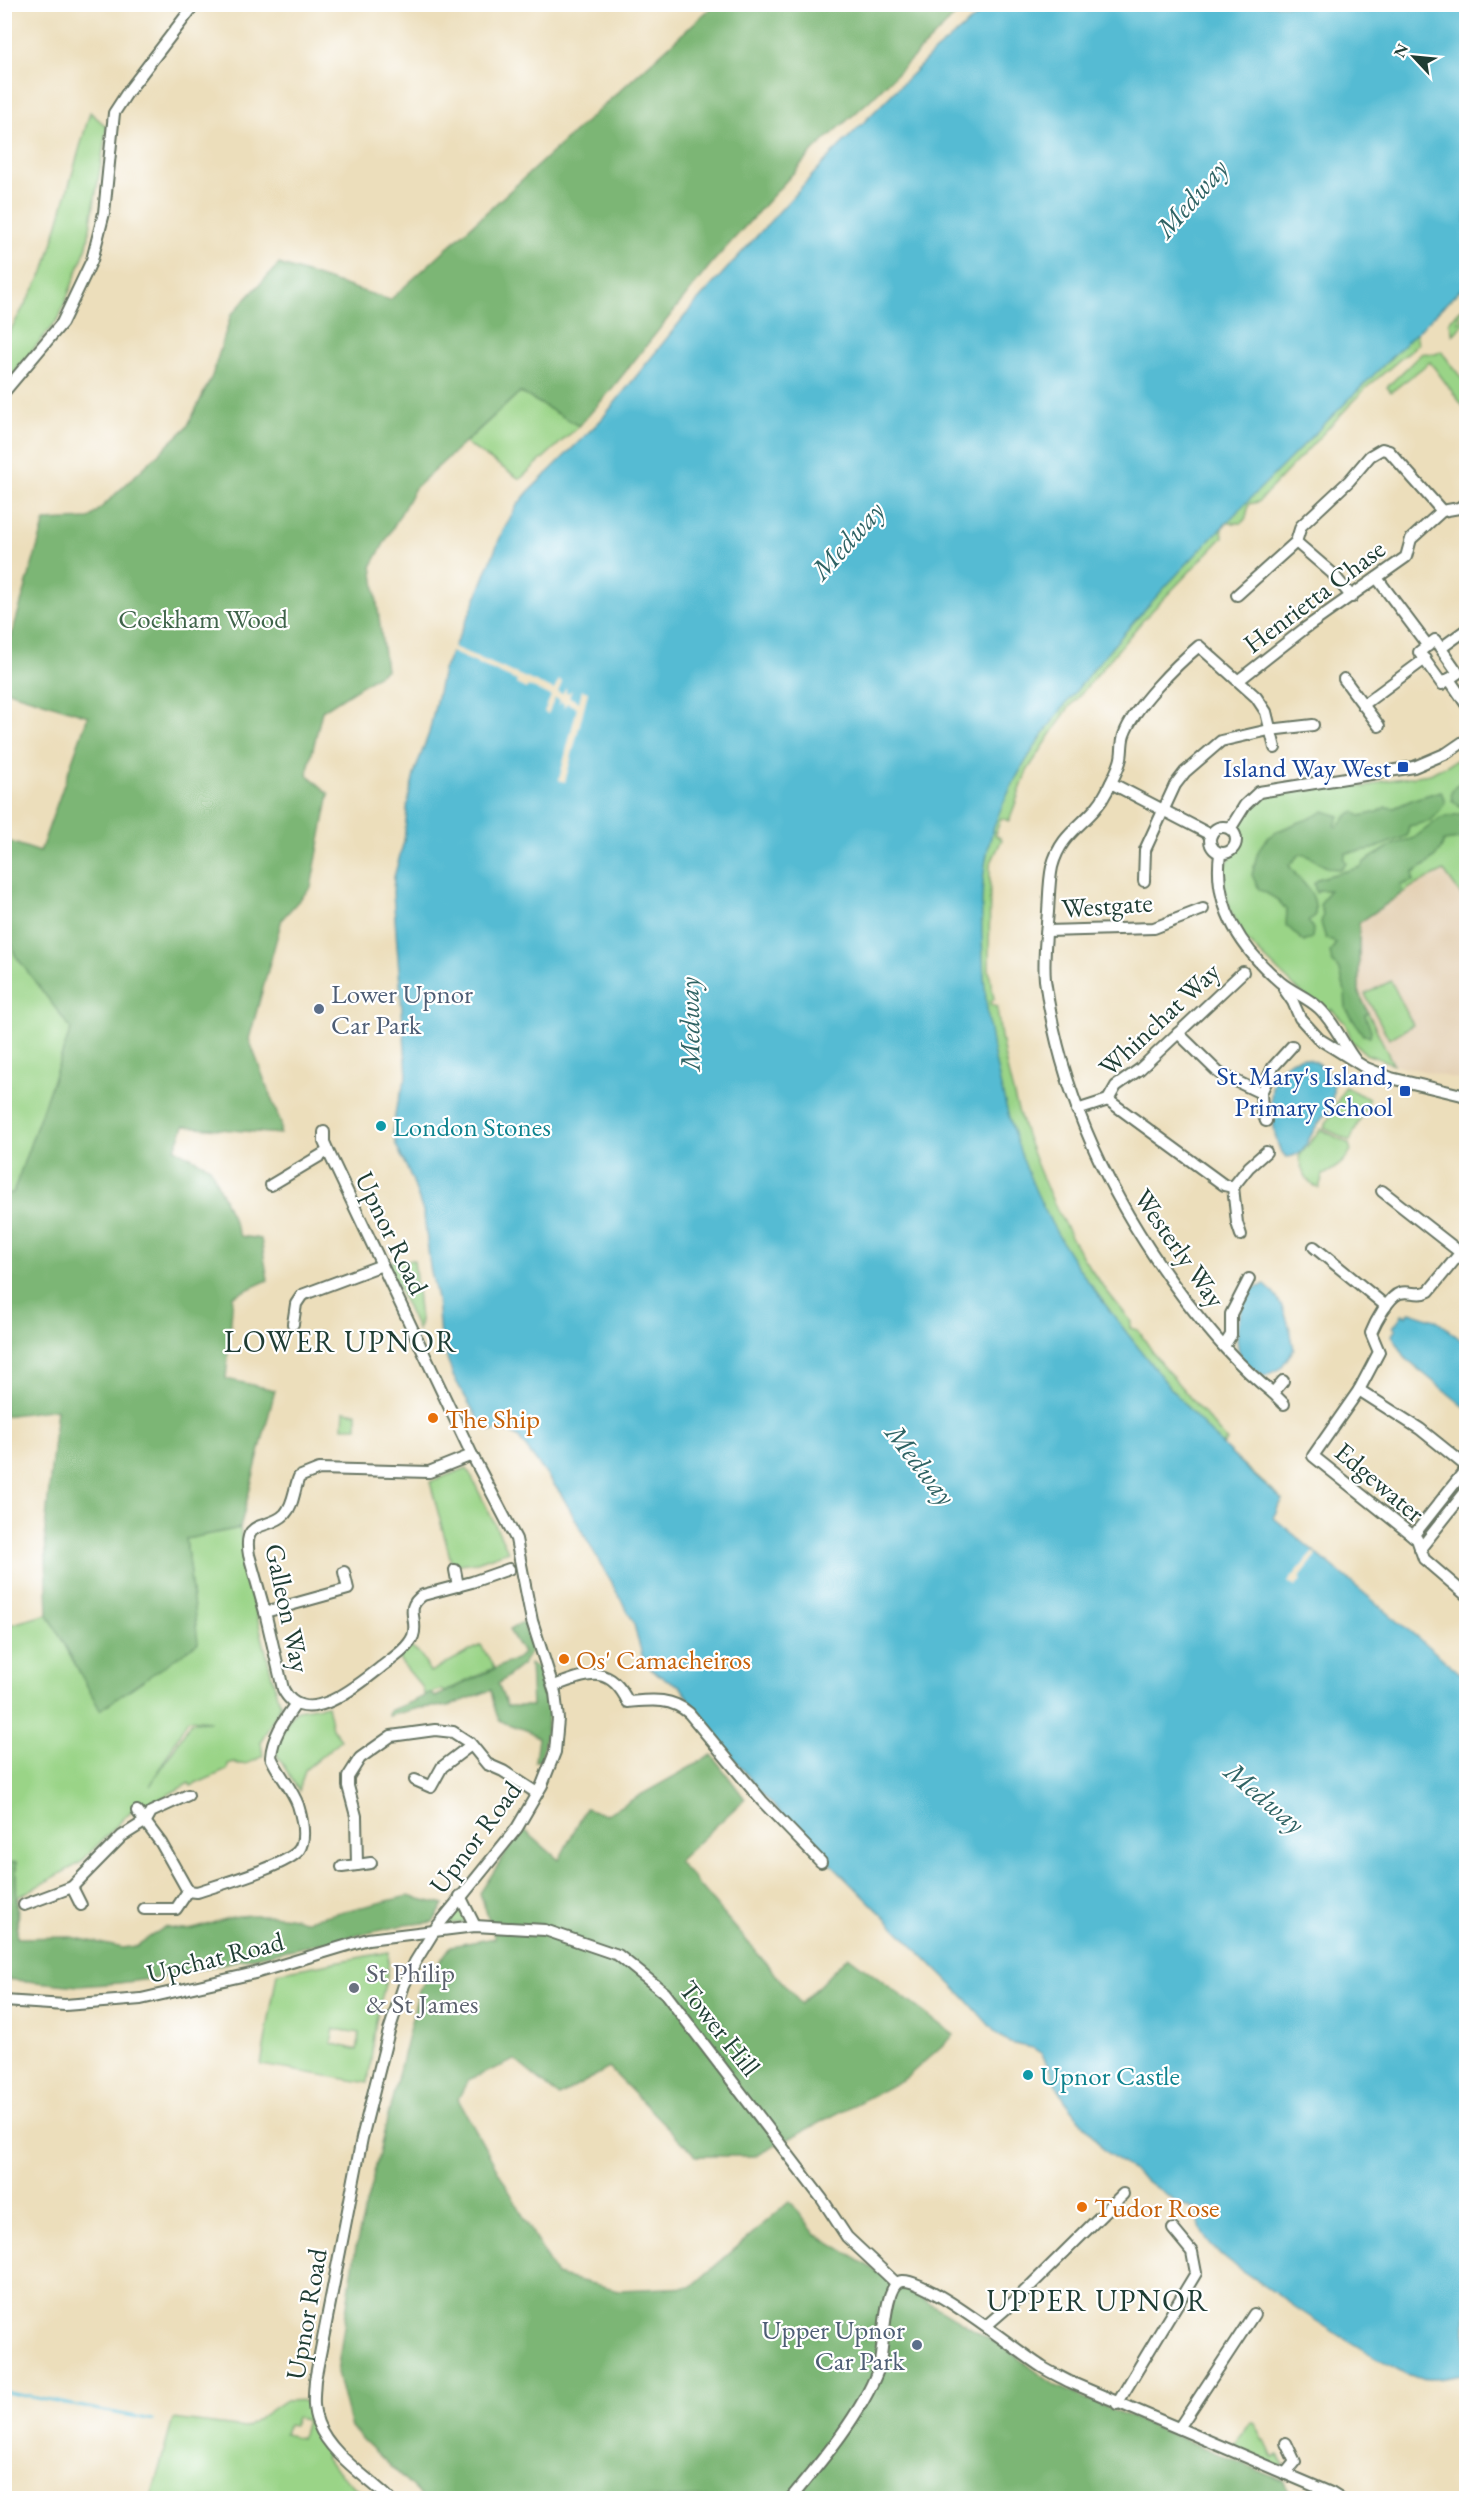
<svg xmlns="http://www.w3.org/2000/svg" width="1471" height="2503" font-family="'EB Garamond',serif">
	<style>
		.built { fill: #e4d1b5 }
		.green { fill: #9ad487; stroke: #5c885e; stroke-width: 1.5; fill-rule: evenodd }
		.forest { fill: #7bb674; stroke: #4d7a54; stroke-width: 1.5 }
		.water { fill: #54bbd3; stroke: #3a7c84; stroke-width: 1.5 }
		.pier { fill: #ecdebb }
		.lines { fill: none; stroke-linecap: round; stroke-linejoin: round }
		.stream { stroke: #54bbd3; stroke-width: 3 }
		.minor-casing { stroke: #677563; stroke-width: 14 }
		.minor { stroke: #fff; stroke-width: 10 }
		.transit-dot { fill: #1a4fb4; stroke: #fff; stroke-width: 2 }
		.service-dot { fill: #5c6f8a; stroke: #fff; stroke-width: 2 }
		.culture-dot { fill: #0f9aa8; stroke: #fff; stroke-width: 2 }
		.food-dot { fill: #e8710a; stroke: #fff; stroke-width: 2 }
		.worship-dot { fill: #6b7280; stroke: #fff; stroke-width: 2 }
		.labels { text-anchor: middle; dominant-baseline: central; stroke-width: 4.5; stroke-linejoin: round; paint-order: stroke }
		.street-label { font-size: 27px; fill: #1f3d34; stroke: #fff }
		.park-label { font-size: 27px; fill: #3e6349; stroke: #fff }
		.transit-label { font-size: 27px; fill: #164399; stroke: #fff; text-anchor: end }
		.service-label { font-size: 27px; fill: #4e5e75; stroke: #fff; text-anchor: start }
		.culture-label { font-size: 27px; fill: #0d838f; stroke: #fff; text-anchor: start }
		.food-label { font-size: 27px; fill: #c56008; stroke: #fff; text-anchor: start }
		.worship-label { font-size: 27px; fill: #5b616d; stroke: #fff; text-anchor: start }
		.water-label { font-size: 28px; font-style: italic; fill: #2f6364; stroke: #fff }
		.quarter-label { font-size: 30px; letter-spacing: 1.5px; fill: #1f3d34; stroke: #fff }
	</style>
	<rect width="100%" height="100%" fill="#fff"/>
	<filter id="ink" filterUnits="userSpaceOnUse"><feTurbulence type="fractalNoise" baseFrequency=".0167" numOctaves="2"/><feDisplacementMap in="SourceGraphic" scale="12" xChannelSelector="R" yChannelSelector="G"/><feConvolveMatrix kernelMatrix="1 2 1 2 8 2 1 2 1" color-interpolation-filters="sRGB"/></filter>
	<filter id="wash" filterUnits="userSpaceOnUse"><feTurbulence type="fractalNoise" baseFrequency=".008" numOctaves="4" result="noise"/><feDisplacementMap in="SourceGraphic" scale="24" xChannelSelector="R" yChannelSelector="G"/><feGaussianBlur stdDeviation="1.35" result="paint"/><feColorMatrix in="noise" values="0 0 0 0 0 0 0 0 0 0 0 0 0 0 0 0 0 1.4 0 .05"/><feComposite in="paint" operator="in"/></filter>
	<g filter="url(#wash)">
		<rect width="100%" height="100%" fill="#ecdebb"/>
		<!-- built -->
		<path class="built" d="M1445 871 1466 902V1081L1393 1064 1359 994V923L1413 886Z"/>
		<!-- green -->
		<g class="green">
			<path d="M90 112 107 127 87 246 59 318 5 384V340L45 269Z"/>
			<path d="M1466 284 1416 333 1418 344 1365 389 1258 502 1249 504 1246 518 1242 523H1227L1222 528 1223 537 1144 619 1067 710 1027 771 1009 821 1001 818 995 835 1002 839 990 865 989 970 994 999 991 1001V1005L997 1007C1006 1094 1039 1185 1084 1259 1098 1282 1115 1301 1131 1321L1130 1328 1138 1330 1158 1360 1227 1441 1222 1446 1283 1500 1278 1507 1274 1518 1234 1491 964 1110 990 732Z"/>
			<path d="M1464 306 1458 322 1465 318 1466 321 1453 335 1449 322Z"/>
			<path d="M1441 351 1466 384V410L1430 362 1391 392 1387 387 1422 353 1436 354Z"/>
			<path d="M520 392 580 425 520 479 465 443Z"/>
			<path d="M1466 755V902L1444 871 1413 886 1359 923V994L1393 1064 1366 1054 1352 1041 1345 1023 1331 1009 1327 1013 1297 989 1246 940 1230 910 1224 884 1223 868 1241 842V822L1244 813 1260 797 1341 785H1355L1366 787 1383 781 1430 774Z"/>
			<path d="M4 920 16 955 71 1029 13 1194H5Z"/>
			<path d="M1391 981 1413 1025 1389 1039 1365 994Z"/>
			<path d="M1345 1087 1369 1099 1350 1141 1324 1128Z"/>
			<path d="M1321 1129 1349 1144 1351 1151C1346 1161 1334 1170 1323 1175L1319 1188C1305 1183 1301 1169 1299 1156Z"/>
			<path d="M414 1260 420 1320 418 1331 386 1262Z"/>
			<path d="M344 1411 357 1413V1427H343Z"/>
			<path d="M467 1468 508 1551 477 1562 452 1565 430 1482Z"/>
			<path d="M240 1528 247 1576 277 1696 281 1704 261 1742 263 1756C254 1760 244 1768 234 1762L228 1764 227 1770 191 1786 189 1783 146 1807 138 1804 80 1863 18 1897 17 1938 16 1863 5 1864V1626L48 1614 100 1709 197 1643 186 1539ZM188 1719 211 1721 191 1722 150 1786Z"/>
			<path d="M481 1645 494 1668 444 1692 441 1690 424 1695 423 1688 398 1658 410 1647 421 1655 430 1672Z"/>
			<path d="M327 1705 332 1728 341 1740 305 1770 299 1791 277 1755 276 1746 290 1717 297 1710Z"/>
			<path d="M459 1909 467 1922 448 1924 447 1923Z"/>
			<path d="M389 1952 387 1976 376 2021 368 2083 261 2065 277 1973ZM334 2029 360 2033 357 2050 331 2043Z"/>
			<path d="M311 2400V2424L332 2448 324 2458 366 2498H151L173 2419 245 2428 284 2401ZM296 2418 306 2420 301 2438 285 2434 288 2425 293 2426Z"/>
			<path d="M1250 2422H1253L1263 2441 1265 2440 1273 2457 1278 2455 1284 2465 1278 2472 1237 2451 1234 2445Z"/>
		</g>
		<!-- forest -->
		<g class="forest">
			<path d="M714 5H966L869 101 814 150 712 263 610 391 579 426 520 392 415 488 372 565 386 670 322 711 307 774 329 794 311 887 282 919 249 1039 281 1124 280 1134 184 1126 175 1149 210 1167 240 1236 261 1239 268 1280 233 1296 226 1379 275 1390 240 1528 186 1539 198 1643 100 1710 48 1614 45 1530 57 1409 4 1416 5 1194 13 1193 71 1029 15 955 5 920V840L40 852 88 716 5 690V658L45 521 89 519 187 427 212 376 231 315 279 264 390 300Z"/>
			<path d="M1466 779V806L1461 807 1452 800 1451 792 1455 786Z"/>
			<path d="M1441 791 1445 802C1434 822 1430 822 1409 826L1407 836 1373 849 1346 853 1344 859 1346 863 1340 869C1321 870 1316 856 1300 854L1289 865C1300 884 1318 889 1315 916L1308 921 1313 929 1312 938 1304 942 1286 925 1287 911 1278 900 1259 889 1252 875C1254 868 1255 860 1258 852 1268 826 1303 825 1324 811L1339 816 1335 826 1337 827 1349 814 1355 812 1360 816 1378 812 1385 807 1394 808 1414 799Z"/>
			<path d="M1466 813V835L1460 839 1444 841C1440 857 1426 865 1413 873V881L1401 885 1402 893 1359 923V993L1368 1012 1365 1015 1371 1030 1370 1036 1363 1035 1346 1009 1345 992 1340 971 1332 962 1330 952 1336 943 1326 939 1321 923 1323 914 1320 905 1329 890H1319L1316 893 1314 883 1320 878 1361 867 1364 862 1392 845 1414 838 1440 818Z"/>
			<path d="M523 1622 532 1649 523 1664 498 1684 507 1706H532L530 1664 538 1668 550 1706 541 1761H535L538 1738C525 1725 506 1727 499 1719 494 1712 493 1698 491 1690L449 1706 419 1708 388 1716 389 1711 432 1693 435 1697 518 1658 523 1653 509 1630Z"/>
			<path d="M712 1755 745 1799 678 1861 801 2004 848 1956 954 2035 906 2078 755 2156H696L609 2068 559 2096 515 2060 468 2080 458 2099 556 2275 619 2290 691 2287 790 2201 815 2234 1006 2349 1056 2386 1283 2481 1292 2498H424L351 2428 337 2373 356 2246 419 1990 451 1946 495 1938 480 1893 522 1828 559 1860 586 1808 605 1815Z"/>
			<path d="M16 1862 17 1938 71 1937 123 1948 136 1946 165 1927C194 1936 207 1922 233 1917 250 1914 289 1914 303 1921L408 1896 444 1905 433 1922 405 1925 157 1978 119 1983 79 1986 5 1979V1864Z"/>
		</g>
		<!-- water -->
		<g class="water">
			<path d="M991 5H1466V284C1389 359 1313 435 1237 512 1189 560 1144 609 1100 661 1064 705 1027 751 1003 804 980 853 980 905 983 958 987 1059 1016 1172 1072 1258 1091 1287 1113 1315 1134 1342 1178 1400 1226 1455 1283 1500L1278 1507 1274 1518 1466 1678V2373C1443 2378 1430 2381 1406 2374 1356 2347 1308 2317 1262 2284 1241 2270 1216 2256 1203 2233 1199 2226 1198 2219 1198 2211L1174 2201 1104 2150 1064 2099 1042 2054 1033 2048 1010 2043 997 2034 966 1999 766 1798 721 1743 680 1686 658 1675 648 1666 642 1655 633 1621 561 1494 518 1437 509 1432 490 1431 481 1424 453 1376 440 1337 437 1299 430 1267 424 1215 412 1179 396 1145 393 1130 396 1108 407 1075 393 893 394 877 404 841 408 800 415 771 429 733 443 670 472 608 501 535 516 507 528 492 601 420 692 307 829 157 935 51Z"/>
			<path d="M1303 1057C1329 1065 1341 1083 1328 1110 1324 1117 1318 1123 1314 1130 1306 1143 1304 1156 1286 1157 1275 1146 1276 1136 1273 1122 1269 1094 1268 1064 1303 1057Z"/>
			<path d="M1265 1285C1284 1300 1290 1327 1294 1349L1280 1369 1265 1376C1256 1371 1245 1365 1240 1354 1233 1337 1240 1302 1251 1289Z"/>
			<path d="M1410 1312 1438 1321 1466 1344V1408L1407 1360 1392 1335 1396 1329 1393 1327 1403 1314 1406 1317Z"/>
		</g>
		<!-- pier -->
		<g class="pier">
			<path d="M451 646 554 690 559 680 562 682 558 692 562 694 566 687V692L568 693 572 690 569 697 579 702 582 690 588 692 565 782 559 780 577 708 567 703 563 709 564 704 561 702 558 707 560 700 555 698 548 714 544 712 551 696 528 686 526 689 516 684 517 681 451 652Z"/>
			<path d="M1313 1552 1317 1555 1299 1578 1301 1580 1295 1587 1288 1582Z"/>
		</g>
		<g class="lines">
			<!-- stream -->
			<path class="stream" d="M4 2392 153 2420"/>
		</g>
	</g>
	<g filter="url(#ink)">
		<g class="lines">
			<!-- minor casing -->
			<g class="minor-casing">
				<g id="minor">
					<path d="M4 392 62 323 92 260 104 213 114 113 127 93 195 4"/>
					<path d="M1296 542 1332 573 1352 597"/>
					<path d="M1377 578 1428 646"/>
					<path d="M1237 595 1296 542 1301 526 1349 481 1370 456 1382 449 1389 451 1442 511"/>
					<path d="M1435 640 1458 673 1442 684 1419 652Z"/>
					<path d="M1441 648 1466 630"/>
					<path d="M1344 679 1379 726"/>
					<path d="M1449 679 1466 704"/>
					<path d="M1239 680 1304 629 1406 557 1411 539 1442 511 1459 508 1466 503"/>
					<path d="M1363 705 1425 659"/>
					<path d="M1275 748 1266 712 1256 697 1199 646C1176 665 1134 707 1124 735 1121 744 1123 754 1120 762 1117 772 1111 782 1107 791 1091 824 1062 828 1052 867 1049 881 1049 897 1048 912 1046 934 1043 958 1045 980 1061 1098 1112 1203 1183 1297 1210 1332 1238 1366 1273 1393L1283 1381"/>
					<path d="M1111 783 1211 835"/>
					<circle cx="1223" cy="840" r="13"/>
					<path d="M1230 829 1245 805 1259 792 1414 767 1447 753 1466 740"/>
					<path d="M1220 854C1213 906 1242 949 1280 982 1292 992 1307 997 1319 1008 1335 1023 1342 1043 1355 1060"/>
					<path d="M1144 881 1145 850 1175 785 1185 772 1221 741 1269 730 1313 725"/>
					<path d="M1047 931 1154 928 1203 909"/>
					<path d="M1284 989 1293 1002 1300 1018 1319 1039 1366 1068 1391 1078 1462 1095 1466 1098"/>
					<path d="M1178 1033 1219 1073 1261 1093 1262 1110 1266 1121"/>
					<path d="M1261 1093 1273 1067 1292 1046"/>
					<path d="M1108 1100 1116 1086 1140 1069 1243 972"/>
					<path d="M1077 1110 1108 1100 1224 1185 1233 1187 1237 1223 1241 1235"/>
					<path d="M324 1132V1142L328 1151 472 1455 516 1539 532 1621 555 1693 558 1719 555 1752 542 1785 517 1828 436 1928 415 1962 404 1985 389 2031 362 2138 315 2380C314 2395 312 2409 318 2423 330 2454 366 2476 389 2498"/>
					<path d="M271 1185 328 1151"/>
					<path d="M1233 1187 1249 1167 1266 1152"/>
					<path d="M1382 1191 1461 1253"/>
					<path d="M1466 1246 1429 1291C1418 1297 1410 1290 1400 1293 1389 1296 1375 1323 1371 1333L1379 1352 1359 1390 1313 1456 1417 1539 1424 1559 1466 1595"/>
					<path d="M1314 1247 1386 1306"/>
					<path d="M293 1324 296 1304 302 1295 382 1265"/>
					<path d="M1224 1346 1231 1335V1314L1249 1279"/>
					<path d="M1359 1390 1420 1429 1466 1466"/>
					<path d="M1273 1393 1284 1404"/>
					<path d="M472 1455 429 1472 319 1469 299 1477C294 1489 294 1504 285 1514 269 1531 242 1517 249 1555L265 1612 283 1689C304 1731 357 1686 380 1668 390 1660 408 1649 413 1636 419 1619 403 1609 423 1595L472 1582 509 1569"/>
					<path d="M1413 1536 1466 1469"/>
					<path d="M1420 1549 1466 1491"/>
					<path d="M455 1570 458 1586"/>
					<path d="M265 1612 348 1589 344 1572"/>
					<path d="M554 1686C588 1674 609 1663 628 1702 651 1700 671 1697 689 1713L762 1801 821 1862"/>
					<path d="M415 1780 431 1787 442 1767 471 1745"/>
					<path d="M137 1811 161 1843 188 1891 197 1892C218 1885 287 1866 299 1850 307 1838 302 1818 298 1805 292 1788 278 1774 271 1757 272 1738 284 1720 295 1705"/>
					<path d="M357 1865 371 1863"/>
					<path d="M342 1867 357 1865 356 1816 348 1786V1777L360 1758 391 1736 435 1730 453 1732 470 1743 487 1764 503 1771 537 1793"/>
					<path d="M72 1887 81 1905"/>
					<path d="M460 1896 475 1926"/>
					<path d="M24 1905 72 1887 122 1836 146 1821 151 1812 188 1795"/>
					<path d="M144 1909H176L188 1891"/>
					<path d="M4 2001 65 2005 141 1999 255 1973 368 1939 475 1926 545 1930 618 1955 665 1993 822 2199 847 2237 896 2283"/>
					<path d="M986 2326 1017 2299 1123 2194"/>
					<path d="M1117 2404 1196 2273 1192 2252 1173 2229"/>
					<path d="M1179 2428 1254 2314"/>
					<path d="M1285 2474 1295 2462 1286 2443"/>
					<path d="M791 2498C821 2462 861 2415 878 2370 885 2353 882 2283 902 2281 927 2278 1018 2352 1042 2367 1051 2373 1061 2377 1070 2382L1331 2493 1339 2498"/>
				</g>
			</g>
			<!-- minor -->
			<use href="#minor" class="minor"/>
		</g>
	</g>
	<!-- markers -->
	<g class="transit-dot">
		<rect x="1397" y="761" width="12" height="12" rx="3"/>
		<rect x="1399" y="1085" width="12" height="12" rx="3"/>
	</g>
	<g class="service-dot">
		<circle cx="319" cy="1009" r="6"/>
		<circle cx="917" cy="2345" r="6"/>
	</g>
	<g class="culture-dot">
		<circle cx="381" cy="1126" r="6"/>
		<circle cx="1028" cy="2075" r="6"/>
	</g>
	<g class="food-dot">
		<circle cx="433" cy="1418" r="6"/>
		<circle cx="564" cy="1659" r="6"/>
		<circle cx="1082" cy="2207" r="6"/>
	</g>
	<circle class="worship-dot" cx="354" cy="1988" r="6"/>
	<g class="labels">
		<!-- street labels -->
		<g class="street-label">
			<text transform="translate(1314 596) rotate(-37)">Henrietta Chase</text>
			<text transform="translate(1107 905) rotate(-4)">Westgate</text>
			<text transform="translate(1159 1019) rotate(-43)">Whinchat Way</text>
			<text transform="translate(392 1233) rotate(64)">Upnor Road</text>
			<text transform="translate(1180 1248) rotate(55)">Westerly Way</text>
			<text transform="translate(1380 1482) rotate(40)">Edgewater</text>
			<text transform="translate(288 1608) rotate(78)">Galleon Way</text>
			<text transform="translate(475 1837) rotate(-53)">Upnor Road</text>
			<text transform="translate(215 1957) rotate(-14)">Upchat Road</text>
			<text transform="translate(720 2028) rotate(52)">Tower Hill</text>
			<text transform="translate(306 2314) rotate(-80)">Upnor Road</text>
		</g>
		<!-- park labels -->
		<g class="park-label">
			<text x="203" y="618">Cockham Wood</text>
		</g>
		<!-- transit labels -->
		<g class="transit-label">
			<text x="1391" y="767">Island Way West</text>
			<text x="1393" y="1075">St. Mary's Island,<tspan x="1393" dy="31">Primary School</tspan></text>
		</g>
		<!-- service labels -->
		<g class="service-label">
			<text x="331" y="993">Lower Upnor<tspan x="331" dy="31">Car Park</tspan></text>
			<text x="905" y="2329" text-anchor="end">Upper Upnor<tspan x="905" dy="31">Car Park</tspan></text>
		</g>
		<!-- culture labels -->
		<g class="culture-label">
			<text x="393" y="1126">London Stones</text>
			<text x="1040" y="2075">Upnor Castle</text>
		</g>
		<!-- food labels -->
		<g class="food-label">
			<text x="445" y="1418">The Ship</text>
			<text x="576" y="1659">Os' Camacheiros</text>
			<text x="1094" y="2207">Tudor Rose</text>
		</g>
		<!-- worship labels -->
		<g class="worship-label">
			<text x="366" y="1972">St Philip<tspan x="366" dy="31">&amp; St James</tspan></text>
		</g>
		<!-- water labels -->
		<g class="water-label">
			<text transform="translate(1191 198) rotate(-49)">Medway</text>
			<text transform="translate(847 540) rotate(-48)">Medway</text>
			<text transform="translate(689 1024) rotate(-91)">Medway</text>
			<text transform="translate(921 1464) rotate(52)">Medway</text>
			<text transform="translate(1265 1797) rotate(40)">Medway</text>
		</g>
		<!-- quarter labels -->
		<g class="quarter-label">
			<text x="341" y="1341">LOWER UPNOR</text>
			<text x="1098" y="2300">UPPER UPNOR</text>
		</g>
	</g>
	<!-- margin -->
	<rect width="1471" height="2503" fill="none" stroke="#fff" stroke-width="24"/>
	<!-- north arrow -->
	<g transform="translate(1414 57) rotate(296)" stroke="#ffffff" stroke-width="4.5" paint-order="stroke">
	<path d="M0-4.5L10 22L0 15L-10 22Z" fill="#1f3d34"/>
	<text y="-9" font-size="16" font-weight="bold" text-anchor="middle" fill="#1f3d34">N</text>
	</g>
</svg>
